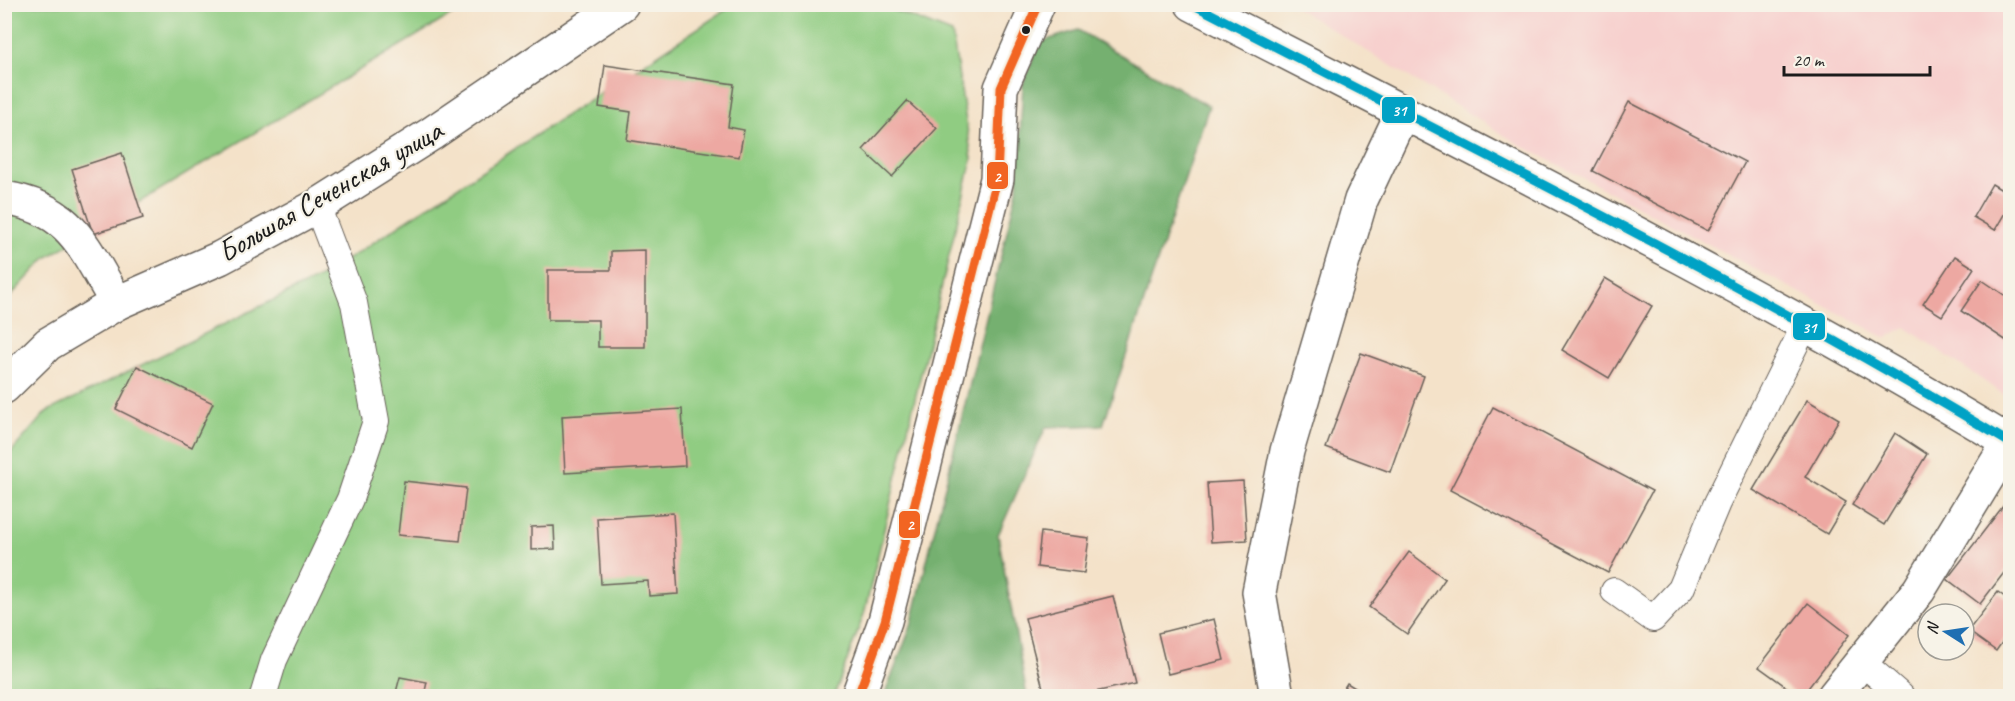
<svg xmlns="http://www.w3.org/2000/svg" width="2015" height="701" font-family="Caveat,sans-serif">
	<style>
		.built { fill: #f7d0ce }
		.green { fill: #90cc82; stroke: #56744f; stroke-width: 1.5 }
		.forest { fill: #74b070; stroke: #486646; stroke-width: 1.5 }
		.building { fill: #eda8a2 }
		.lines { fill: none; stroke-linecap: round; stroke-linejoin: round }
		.service-casing { stroke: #686159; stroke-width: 28 }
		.minor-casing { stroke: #686159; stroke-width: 36 }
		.tertiary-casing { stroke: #686159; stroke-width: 36 }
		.service { stroke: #fff; stroke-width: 26 }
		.minor { stroke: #fff; stroke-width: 33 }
		.tertiary { stroke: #fff; stroke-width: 33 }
		.bus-1-casing { stroke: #f7f3e8; stroke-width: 14 }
		.bus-2-casing { stroke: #f7f3e8; stroke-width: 14 }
		.bus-1 { stroke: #01a2c5; stroke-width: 9 }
		.bus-2 { stroke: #f26522; stroke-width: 9 }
		.bus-dot { fill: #1c1c1c; stroke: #f7f3e8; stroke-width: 2 }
		.labels { text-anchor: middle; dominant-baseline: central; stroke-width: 4.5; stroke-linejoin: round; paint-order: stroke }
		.street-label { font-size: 30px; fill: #1c1c1c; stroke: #f7f3e8 }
		.line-badge { stroke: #f7f3e8; stroke-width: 2 }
		.badge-label { font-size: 16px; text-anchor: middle; font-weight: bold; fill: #fff }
	</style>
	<rect width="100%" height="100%" fill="#f7f3e8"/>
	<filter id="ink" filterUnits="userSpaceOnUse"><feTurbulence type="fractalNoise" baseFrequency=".0167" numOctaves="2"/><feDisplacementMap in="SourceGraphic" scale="12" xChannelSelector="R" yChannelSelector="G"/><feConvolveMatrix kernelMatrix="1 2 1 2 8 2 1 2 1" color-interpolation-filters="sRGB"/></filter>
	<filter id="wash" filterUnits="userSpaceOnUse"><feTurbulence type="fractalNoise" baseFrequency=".008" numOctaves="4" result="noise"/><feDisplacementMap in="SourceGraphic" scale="24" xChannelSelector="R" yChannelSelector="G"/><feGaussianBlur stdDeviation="1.35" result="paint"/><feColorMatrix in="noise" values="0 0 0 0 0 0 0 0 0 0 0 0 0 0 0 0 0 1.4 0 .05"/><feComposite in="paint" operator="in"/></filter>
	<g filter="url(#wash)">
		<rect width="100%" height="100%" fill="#f4e2c9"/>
		<!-- built -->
		<path class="built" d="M1292 5H2010V399L1905 327 1886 338 1517 143Z"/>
		<!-- green -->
		<g class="green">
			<path d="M5 5H468L46 258 5 302Z"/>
			<path d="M733 5H881L952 33 972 159 864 614 834 696H5V459L46 412 324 275Z"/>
		</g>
		<!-- forest -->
		<path class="forest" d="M1078 30 1209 106 1103 425 1046 427 998 535 1027 696H884L911 626 1017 190 1023 84 1040 42Z"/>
		<g id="blocks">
			<!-- building -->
			<g class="building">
				<path d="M605 65 734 84 728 127 744 130 739 157 627 140 631 112 599 107Z"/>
				<path d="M907 101 937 128 892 177 863 150Z"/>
				<path d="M1629 102 1745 162 1708 231 1593 171Z"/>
				<path d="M122 153 143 218 93 234 72 169Z"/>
				<path d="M1992 184 2010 195V204L1995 230 1973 217Z"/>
				<path d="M645 250V347H598V320H548V270H611V251Z"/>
				<path d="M1955 256 1974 268 1942 316 1923 304Z"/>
				<path d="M1605 278 1652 306 1609 378 1562 350Z"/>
				<path d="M1982 280 2010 299V343L1961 311Z"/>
				<path d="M1361 353 1424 376 1390 472 1326 448Z"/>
				<path d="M137 366 213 403 192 447 116 409Z"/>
				<path d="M1807 400 1839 419 1805 477 1846 502 1827 534 1753 490Z"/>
				<path d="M1493 407 1652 491 1608 573 1450 490Z"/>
				<path d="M682 409 685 466 565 473 562 416Z"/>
				<path d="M1895 433 1927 454 1884 525 1852 505Z"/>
				<path d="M404 481 466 488 460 541 398 535Z"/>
				<path d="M1243 481 1247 540 1211 542 1207 483Z"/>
				<path d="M2007 501 2010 504V565L1980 604 1947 579Z"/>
				<path d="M673 513 678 594 649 596 648 581 601 584 597 518Z"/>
				<path d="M554 526 555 549 531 550V527Z"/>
				<path d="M1041 532 1089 538 1084 573 1037 567Z"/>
				<path d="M1409 552 1445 579 1407 634 1369 607Z"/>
				<path d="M1998 592 2010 601V631L1996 651 1968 631Z"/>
				<path d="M1113 596 1135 683 1077 696H1045L1025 618Z"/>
				<path d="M1808 603 1849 635 1802 696H1799L1759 667Z"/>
				<path d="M1214 619 1224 660 1168 674 1158 633Z"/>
				<path d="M400 677 427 682 424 696H395Z"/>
				<path d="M1347 683 1368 696H1339Z"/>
				<path d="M693 693V696H651V695Z"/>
			</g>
		</g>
	</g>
	<g filter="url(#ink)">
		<use href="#blocks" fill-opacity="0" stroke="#686159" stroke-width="1.5"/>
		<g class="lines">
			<!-- service casing -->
			<g class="service-casing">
				<g id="service">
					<path d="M1614 591 1653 619 1681 589 1717 503 1805 325"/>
					<path d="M1862 662 1901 696"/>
					<path d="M263 696 274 660 350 499 376 421 354 303 317 206"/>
				</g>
			</g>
			<!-- minor casing -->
			<g class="minor-casing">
				<g id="minor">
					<path d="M4 198C74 209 84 249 117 303"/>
					<path d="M858 696 885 621 997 179 1001 88 1038 4"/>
					<path d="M1277 696 1259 592 1287 451 1361 200 1402 113"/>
					<path d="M1834 696 1919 590 2009 442"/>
				</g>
			</g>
			<!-- tertiary casing -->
			<g class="tertiary-casing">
				<g id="tertiary">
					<path d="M1192 4C1467 146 1745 283 2010 443"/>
					<path d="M4 387 48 344 117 303 220 258 317 206 431 134 622 4"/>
				</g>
			</g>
			<!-- service -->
			<use href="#service" class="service"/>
			<!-- minor -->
			<use href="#minor" class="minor"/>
			<!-- tertiary -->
			<use href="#tertiary" class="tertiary"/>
			<!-- bus-1 casing -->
			<g class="bus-1-casing">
				<path id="bus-1" d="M1192 4C1467 146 1745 283 2010 443"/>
			</g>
			<!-- bus-2 casing -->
			<g class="bus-2-casing">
				<path id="bus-2" d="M858 696 885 621 997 179 1001 88 1038 4"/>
			</g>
			<!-- bus-1 -->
			<use href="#bus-1" class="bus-1"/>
			<!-- bus-2 -->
			<use href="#bus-2" class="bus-2"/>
		</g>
	</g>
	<!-- markers -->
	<circle class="bus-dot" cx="1026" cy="30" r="5"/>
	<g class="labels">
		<!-- street labels -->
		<g class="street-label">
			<text transform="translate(330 191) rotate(-30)">Большая Сеченская улица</text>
		</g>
	</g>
	<g class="line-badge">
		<rect x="1381" y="96" width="35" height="28" rx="6" fill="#01a2c5"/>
		<rect x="986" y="161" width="23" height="29" rx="6" fill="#f26522"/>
		<rect x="1792" y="312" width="34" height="29" rx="6" fill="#01a2c5"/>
		<rect x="898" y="510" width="23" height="29" rx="6" fill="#f26522"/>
	</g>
	<g class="badge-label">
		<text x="1399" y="116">31</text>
		<text x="997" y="182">2</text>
		<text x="1809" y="333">31</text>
		<text x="910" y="530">2</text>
	</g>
	<!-- margin -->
	<rect width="2015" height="701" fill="none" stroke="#f7f3e8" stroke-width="24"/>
	<!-- north arrow -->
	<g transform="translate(1946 632) rotate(282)"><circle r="28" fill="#f7f3e8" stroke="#9f9d96" stroke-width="1.5"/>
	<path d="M0-4.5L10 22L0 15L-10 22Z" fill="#1f6fb2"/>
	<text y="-9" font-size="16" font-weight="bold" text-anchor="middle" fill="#1c1c1c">N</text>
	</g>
	<!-- scale -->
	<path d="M1784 66v9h146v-9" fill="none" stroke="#1c1c1c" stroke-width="3"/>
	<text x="1793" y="66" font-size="18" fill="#1c1c1c" stroke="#f7f3e8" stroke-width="4.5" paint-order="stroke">20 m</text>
</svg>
